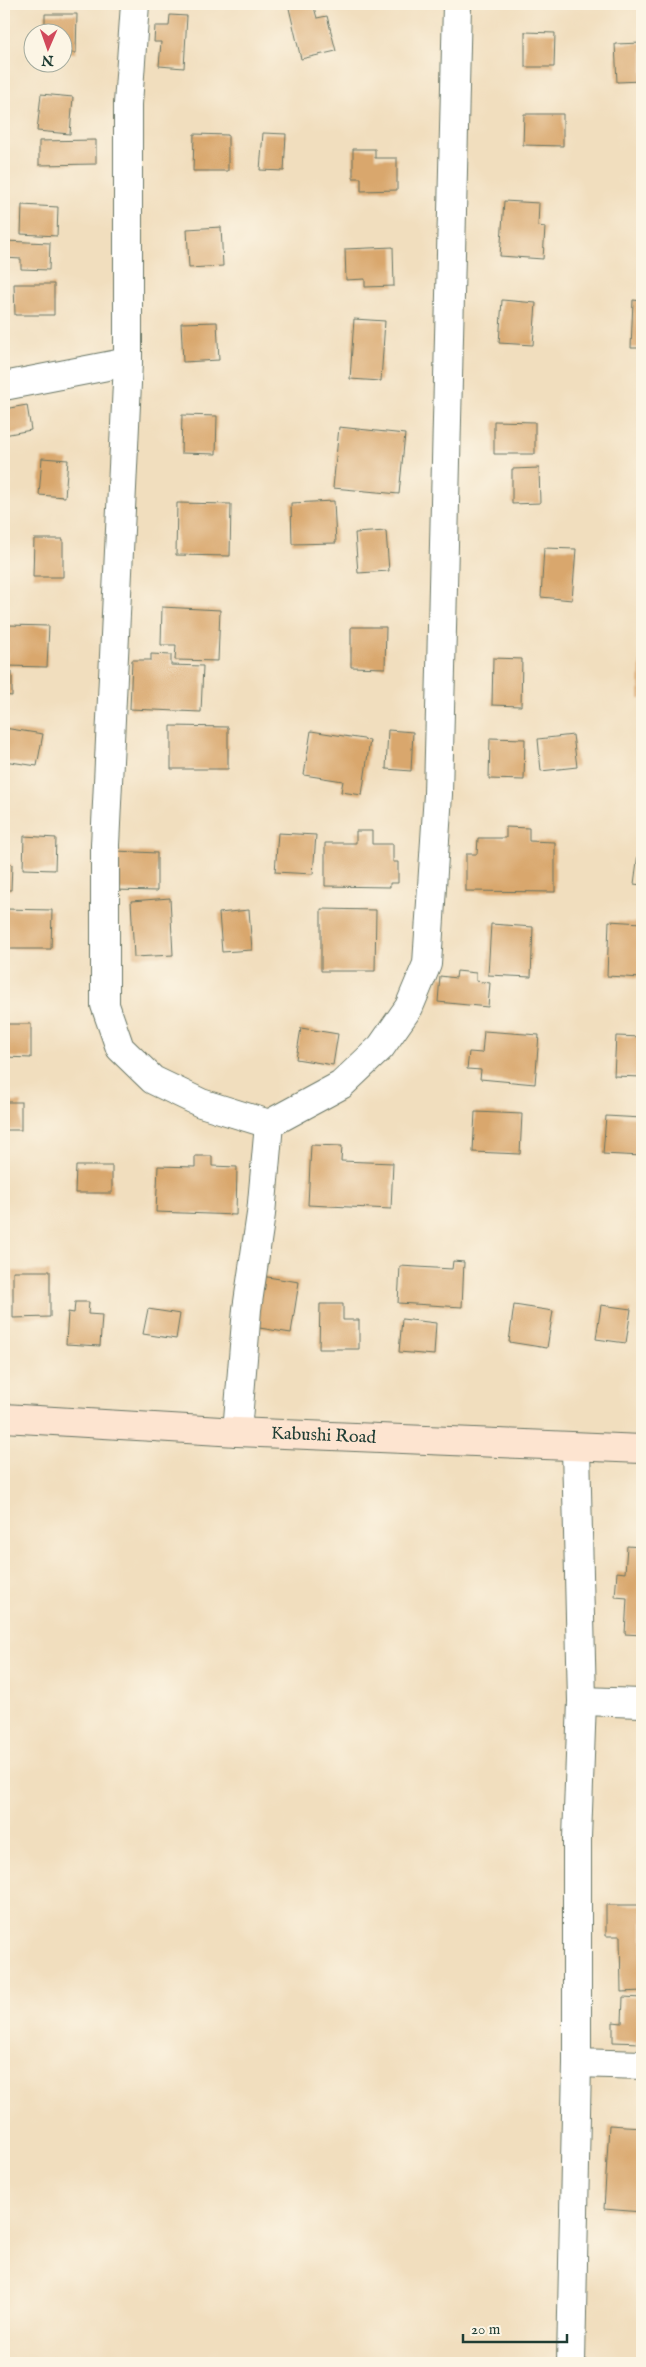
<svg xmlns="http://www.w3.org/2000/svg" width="646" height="2367" font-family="'IM FELL English',serif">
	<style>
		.building { fill: #d9a76d }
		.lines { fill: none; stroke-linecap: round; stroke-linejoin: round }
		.minor-casing { stroke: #687564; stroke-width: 30 }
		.secondary-casing { stroke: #687564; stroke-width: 30 }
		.minor { stroke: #fff; stroke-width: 28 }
		.secondary { stroke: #fde4d0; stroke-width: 28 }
		.labels { text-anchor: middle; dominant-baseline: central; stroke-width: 4.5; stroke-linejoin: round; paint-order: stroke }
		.street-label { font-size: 18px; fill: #1f3d34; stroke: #fcf5e5 }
	</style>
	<rect width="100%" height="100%" fill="#fcf5e5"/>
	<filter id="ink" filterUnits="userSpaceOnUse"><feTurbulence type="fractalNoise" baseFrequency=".02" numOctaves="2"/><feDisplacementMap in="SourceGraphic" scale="10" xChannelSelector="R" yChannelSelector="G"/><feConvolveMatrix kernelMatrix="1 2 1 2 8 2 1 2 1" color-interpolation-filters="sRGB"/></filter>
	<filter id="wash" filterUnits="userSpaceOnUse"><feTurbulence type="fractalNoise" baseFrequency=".0096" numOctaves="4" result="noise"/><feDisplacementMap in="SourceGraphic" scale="20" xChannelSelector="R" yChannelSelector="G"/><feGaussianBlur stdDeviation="1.12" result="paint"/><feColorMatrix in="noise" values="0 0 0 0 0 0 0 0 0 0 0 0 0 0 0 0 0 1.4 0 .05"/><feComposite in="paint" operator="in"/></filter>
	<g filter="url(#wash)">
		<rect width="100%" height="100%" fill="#f1debe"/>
		<g id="blocks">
			<!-- building -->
			<g class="building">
				<path d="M288 4H313L317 18 327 16 336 51 301 59Z"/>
				<path d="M45 14H77L76 53H62V32H45Z"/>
				<path d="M170 15 187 16 184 68 159 66 161 42H154L155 26H169Z"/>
				<path d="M525 32 555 33 554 67H525Z"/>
				<path d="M642 43V81L617 82 615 44Z"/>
				<path d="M41 94 73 97 70 134 37 131Z"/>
				<path d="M524 114H563V146L523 145Z"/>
				<path d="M263 133 286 134 284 171 260 170Z"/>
				<path d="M194 134 228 135V171H193Z"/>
				<path d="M96 140V164L39 165V141Z"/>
				<path d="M353 149H375V158H397V190L361 191V178H353Z"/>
				<path d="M504 201 539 203 538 226 545 227 543 259 500 256Z"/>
				<path d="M22 205 58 207 57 236 21 234Z"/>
				<path d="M221 227 223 266 189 268 187 229Z"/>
				<path d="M4 241 50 243 49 270 21 269V259L4 258Z"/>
				<path d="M393 247 394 286 365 287V279L346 280 345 249Z"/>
				<path d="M14 284H54V315H15Z"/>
				<path d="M502 300 536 303 533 345 499 343Z"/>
				<path d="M633 300 642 301V348H631Z"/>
				<path d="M354 319 385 321 381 381 350 379Z"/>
				<path d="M217 322 219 360 183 362 181 323Z"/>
				<path d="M27 405 31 430 4 435V409Z"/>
				<path d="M182 415 217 416 216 454 181 453Z"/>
				<path d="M494 421 535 422V454H494Z"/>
				<path d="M339 427 405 434 399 494 333 488Z"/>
				<path d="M42 458 68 460 65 497 39 495Z"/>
				<path d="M539 468 540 503 512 504V469Z"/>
				<path d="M334 501 336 543 292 544 291 503Z"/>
				<path d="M177 503 231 504 230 556 176 555Z"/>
				<path d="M386 531 389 571 358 573 355 533Z"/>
				<path d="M34 539H63V577H33Z"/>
				<path d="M544 548 576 549 572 600 541 597Z"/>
				<path d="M162 607 220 610 218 661 175 660 176 645H161Z"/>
				<path d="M8 625 49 626 47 667 7 666Z"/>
				<path d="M351 627H386L385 668 351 667Z"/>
				<path d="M151 654 171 655V665L203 666 201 712 130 709 132 660H151Z"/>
				<path d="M493 658 522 659 521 706 492 705Z"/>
				<path d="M640 662H642V699H639Z"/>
				<path d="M4 672H12V696L4 695Z"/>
				<path d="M171 726 228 727V769H171Z"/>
				<path d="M4 728 43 734 37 766 4 761Z"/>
				<path d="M388 730 413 732 411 771 386 769Z"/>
				<path d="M311 731 370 740 362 795 341 792 343 781 304 775Z"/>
				<path d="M573 735 577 767 541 771 538 739Z"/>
				<path d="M490 738 525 739 524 780 489 779Z"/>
				<path d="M506 827 529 828V841L555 842V892L466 891V854H477L478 838H506Z"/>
				<path d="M356 831H372V844H393V862H398V883H390V887L325 886V843H356Z"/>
				<path d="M278 833 316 835 313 874 275 872Z"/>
				<path d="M24 836 56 838 55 870 23 869Z"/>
				<path d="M639 846H642V885L634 884Z"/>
				<path d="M116 851 157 853V891L114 890Z"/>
				<path d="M4 864H12L11 890H4Z"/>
				<path d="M170 898 173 955 134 957 131 901Z"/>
				<path d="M4 909 52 910 51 949H4Z"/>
				<path d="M321 909 376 910 375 971H321Z"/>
				<path d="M249 910 252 950 222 952 219 913Z"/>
				<path d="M609 921 642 923V978L607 976Z"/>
				<path d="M491 924 533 927 531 977 488 975Z"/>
				<path d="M457 971 476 973V981L490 983 488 1007 438 1002 440 976 456 978Z"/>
				<path d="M4 1024H31V1058L4 1057Z"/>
				<path d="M301 1028 338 1034 333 1065 296 1059Z"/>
				<path d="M484 1031 539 1035 535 1084 480 1079 481 1070 467 1069 469 1052 482 1053Z"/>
				<path d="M616 1036 642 1037V1077L614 1076Z"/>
				<rect x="4" y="1102" width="17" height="28"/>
				<path d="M475 1112 522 1114 520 1154 473 1152Z"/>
				<path d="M606 1116 642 1118V1156L603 1154Z"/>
				<path d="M311 1145 342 1146 341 1161 393 1163 391 1209 308 1205Z"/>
				<path d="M195 1156H212V1166L237 1167 236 1215 156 1212 158 1166 195 1167Z"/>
				<path d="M76 1166H112V1193H75Z"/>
				<path d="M453 1261 464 1262 462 1307 398 1303 400 1266 452 1269Z"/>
				<path d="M13 1271H50V1317L13 1318Z"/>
				<path d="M261 1276 299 1282 291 1333 253 1327Z"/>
				<path d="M75 1302H89L88 1314 102 1315 100 1346 66 1344 68 1312 74 1313Z"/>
				<path d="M320 1304H343V1320H359V1349H319Z"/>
				<path d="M514 1305 553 1311 547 1348 509 1342Z"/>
				<path d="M601 1305 631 1309 626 1343 596 1339Z"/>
				<path d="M148 1309 180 1314 176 1339 143 1334Z"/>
				<path d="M402 1319 436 1323 434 1355 399 1352Z"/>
				<path d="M627 1546 642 1547V1635L625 1634 627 1598 615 1597 617 1572 625 1573Z"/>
				<path d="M606 1905H642V1991L621 1992 620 1936H606Z"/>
				<path d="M623 1997 642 1998V2043L613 2042V2022L622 2023Z"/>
				<path d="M609 2125 642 2127V2212L604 2209Z"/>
			</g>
		</g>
	</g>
	<g filter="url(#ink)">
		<use href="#blocks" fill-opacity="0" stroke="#687564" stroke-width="1"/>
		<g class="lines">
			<!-- minor casing -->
			<g class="minor-casing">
				<g id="minor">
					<path d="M135 4 128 104V362L105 845V1005L120 1048 153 1080 201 1103 269 1124 341 1085 381 1047 409 1007 427 964 438 794 457 4"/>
					<path d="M4 386 128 362"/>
					<path d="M237 1432 247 1309 261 1214 269 1124"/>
					<path d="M576 1448 582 1701 577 1838V2063L642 2065"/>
					<path d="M582 1701 642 1703"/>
					<path d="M571 2363 577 2063"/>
				</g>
			</g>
			<!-- secondary casing -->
			<g class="secondary-casing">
				<g id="secondary">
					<path id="s1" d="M4 1418 237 1432 642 1449"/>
				</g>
			</g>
			<!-- minor -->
			<use href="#minor" class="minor"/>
			<!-- secondary -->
			<use href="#secondary" class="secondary"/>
		</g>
	</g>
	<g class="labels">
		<!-- street labels -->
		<g class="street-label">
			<text stroke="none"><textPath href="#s1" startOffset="320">Kabushi Road</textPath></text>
		</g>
	</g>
	<!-- margin -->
	<rect width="646" height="2367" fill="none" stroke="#fcf5e5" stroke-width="20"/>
	<!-- north arrow -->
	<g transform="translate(48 48) rotate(182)"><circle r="24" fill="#fcf5e5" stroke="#a4ab9e"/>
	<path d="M0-4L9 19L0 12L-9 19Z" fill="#d1495b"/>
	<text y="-8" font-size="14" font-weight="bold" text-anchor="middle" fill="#1f3d34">N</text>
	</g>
	<!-- scale -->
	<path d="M463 2334v8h104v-8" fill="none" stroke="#1f3d34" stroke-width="2.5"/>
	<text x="471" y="2334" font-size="15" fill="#1f3d34" stroke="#fcf5e5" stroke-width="4" paint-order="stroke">20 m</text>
</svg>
